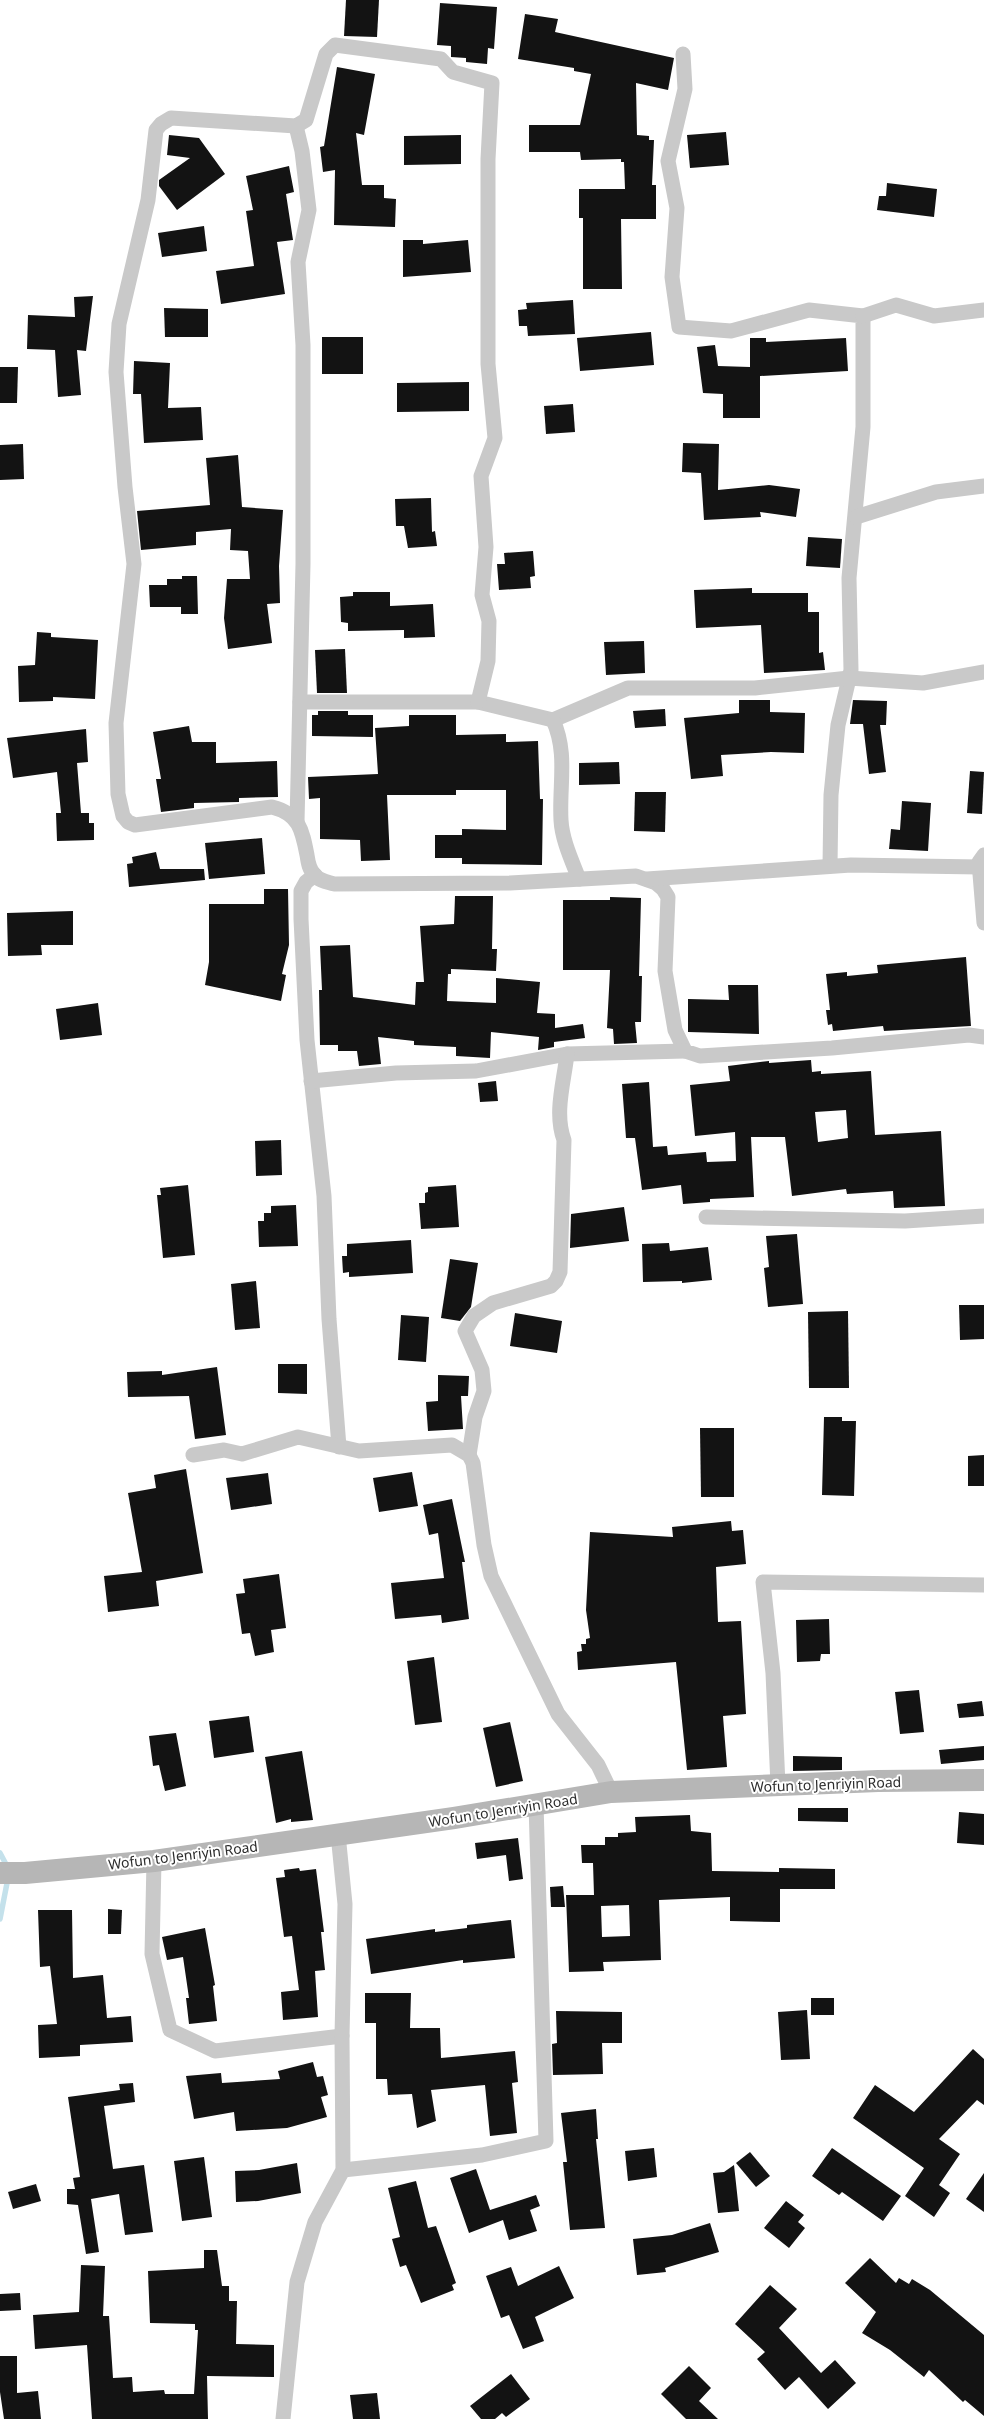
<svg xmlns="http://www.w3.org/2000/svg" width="984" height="2419" font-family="'Noto Sans',sans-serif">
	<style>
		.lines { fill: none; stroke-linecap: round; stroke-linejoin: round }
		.stream { stroke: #c4e1eb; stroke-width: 5.5 }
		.building { fill: #131313; fill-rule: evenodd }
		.street { stroke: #c9c9c9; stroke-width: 15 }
		.secondary { stroke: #b6b6b6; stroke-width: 22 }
		.labels { text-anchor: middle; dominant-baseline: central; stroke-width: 4; stroke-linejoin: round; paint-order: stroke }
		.street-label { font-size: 14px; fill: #2c2c2c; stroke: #fff }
	</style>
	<rect width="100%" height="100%" fill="#fff"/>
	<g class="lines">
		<!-- stream -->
		<g class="stream">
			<path d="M0 1853 8 1868"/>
			<path d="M0 1919 8 1878"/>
		</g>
	</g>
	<!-- building -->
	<g class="building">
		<path d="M346 0H379L377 37 344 36Z"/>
		<path d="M440 3 497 7 494 49 488 48 487 64 466 62V58L451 57V46L437 45Z"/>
		<path d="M525 14 558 19 555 32 674 58 668 90 636 83 637 135 649 136V140H654L652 185H656V219H621L622 289H583V218H579V189H625L624 162H621V159L581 160 580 152H529V125H580L591 74 574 71V68L518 59Z"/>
		<path d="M337 67 375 74 364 135 356 133 362 185H384V198L396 199 395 227 334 225 335 170 323 172 320 147 324 146Z"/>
		<path d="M726 132 729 165 690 168 687 135Z"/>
		<path d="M169 135 199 138 225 174 177 210 159 186V180L190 158 167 155Z"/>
		<path d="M461 135V164L404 165V136Z"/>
		<path d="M289 166 294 192 286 194 293 240 277 242 285 294 221 304 216 271 254 266 246 211 253 210 246 176Z"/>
		<path d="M887 183 937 189 934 217 877 210 879 196H886Z"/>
		<path d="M204 226 207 251 162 257 158 233Z"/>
		<path d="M403 240H423V244L468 240 471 272 403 277Z"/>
		<path d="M93 296 86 351 77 350 81 395 58 397 55 350 27 349 28 315 75 317 74 297Z"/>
		<path d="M573 300 575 334 528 336 527 326H519L518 310 527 309 526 303Z"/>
		<path d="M164 308 208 309V337H165Z"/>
		<path d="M651 332 654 365 580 371 577 338Z"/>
		<rect x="322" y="337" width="41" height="37"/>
		<path d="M750 338H766V342L846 338 848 371 760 376V418H723V394L703 393 697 347 715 345 718 366 750 367Z"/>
		<path d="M134 361 170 363 168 408 201 407 203 440 144 443 141 394H133Z"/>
		<path d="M0 367H18L17 403H0Z"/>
		<path d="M469 382V411L397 412V383Z"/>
		<path d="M573 404 575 432 546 434 544 406Z"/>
		<path d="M683 443 719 444 718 490 769 485 800 489 796 517 760 512 761 517 704 520 701 473 682 472Z"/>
		<path d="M23 444 24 479 0 480V445Z"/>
		<path d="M238 455 242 507 283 510 279 566 280 603 267 604 272 643 228 649 224 618 227 579H250L248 551 230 550 231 529 196 532V545L141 550 137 511 210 505 206 458Z"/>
		<path d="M431 498 432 532 435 531 437 546 408 548 404 526H396L395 499Z"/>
		<path d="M808 537 842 539 840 568 806 566Z"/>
		<path d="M533 551 535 576 530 577 531 588 499 590 497 564H505L504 553Z"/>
		<path d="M182 576H197L198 614H181V607H150L149 585H167V579H182Z"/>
		<path d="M752 588V593H808V612H819V653L823 652 825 670 764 673 761 625 696 628 694 590Z"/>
		<path d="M353 592H390V606L433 604 435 637 404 638V630L348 631V623L341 622 340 597 353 596Z"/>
		<path d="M37 632 51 633V637L98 640 95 699 53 697V701L19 702 18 666 35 665Z"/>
		<path d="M644 641 645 673 606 675 604 642Z"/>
		<path d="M345 649 347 693H317L315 650Z"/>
		<path d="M739 700H770V712L805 713 804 753 771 752 721 755 723 776 691 779 684 718 739 713Z"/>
		<path d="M853 700 887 701 886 725H880L886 772 869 774 863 724H850Z"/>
		<path d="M665 709 666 726 635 728 633 711Z"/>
		<path d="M318 711H348V715H373V737L312 736V715H318Z"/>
		<path d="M409 715H456V735L506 734V742L538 741 540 799H543L542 865 462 864V858H435V835H462V829L506 830V790H456V795H387L390 860 361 861 360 840 320 839V798L309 799 308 777 378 774 375 728 409 726Z"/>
		<path d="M189 726 192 742H216V763L277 761 278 797 239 798V802L194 803V808L161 812 156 779H161L153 732Z"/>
		<path d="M86 729 88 762 77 763 81 813H89V823H94V840L57 841 56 813H61L57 772 13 778 7 738Z"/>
		<path d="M619 762 620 784 579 785V763Z"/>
		<path d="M970 771 984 772 982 814 967 813Z"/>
		<path d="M635 792H666L665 832 634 831Z"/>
		<path d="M902 801 931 803 928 851 889 849 891 829 900 830Z"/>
		<path d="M262 838 265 874 209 879 205 843Z"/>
		<path d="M156 852 160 869H204L205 880 129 887 127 864 133 863 132 857Z"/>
		<path d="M264 889H288L289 945 282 974 286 975 281 1001 205 985 209 962V904H264Z"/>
		<path d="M455 896H493L492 949H497L496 971 451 969V974H448L447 1001 496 1003V978L540 982 537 1013 555 1014V1028L583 1024 585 1038 554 1042V1047L538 1050 539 1037 491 1032 490 1058 456 1056V1047L414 1045V1041L378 1037 381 1064 359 1066 357 1051H338V1045H320L319 990H322L320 946 350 945 353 997 415 1005 416 982H424L420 926 454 924Z"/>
		<path d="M610 897 641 898 639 976H642L641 1022H635L637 1043 614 1044 613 1029 607 1028 610 970H563V900H610Z"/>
		<path d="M73 911V945H41L42 955 8 956 7 913Z"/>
		<path d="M966 957 971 1026 884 1031 883 1026 833 1031 832 1024 828 1025 826 1010H830L826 974 847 972V976L878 973 877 965Z"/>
		<path d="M728 985H758L759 1034 688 1032V999L729 1000Z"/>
		<path d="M98 1003 102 1035 60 1040 56 1009Z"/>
		<path d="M811 1060 812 1072 821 1071V1074L871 1071 875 1135 941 1131 945 1206 894 1208 893 1191 847 1194 846 1189 792 1196 785 1137H751L754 1197 710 1199V1202L683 1204 681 1185 642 1190 635 1138H626L622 1084 649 1082 653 1147 667 1146 668 1155 706 1152 707 1162 736 1161 735 1132 695 1136 690 1085 730 1081 728 1066 769 1061V1063ZM846 1110 848 1138 818 1142 815 1112Z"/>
		<path d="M496 1081 498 1101 480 1102 478 1083Z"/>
		<path d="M281 1140 282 1175 256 1176 255 1141Z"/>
		<path d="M188 1185 195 1255 163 1258 157 1195H161L160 1188Z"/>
		<path d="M456 1185 459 1227 421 1229 419 1203H425V1193L428 1192V1187Z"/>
		<path d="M296 1205 298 1246 259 1247 258 1221H264V1213H271V1206Z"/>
		<path d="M624 1207 629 1241 570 1248 571 1214Z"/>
		<path d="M797 1234 803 1304 768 1307 764 1268 769 1267 766 1236Z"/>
		<path d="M411 1240 413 1273 349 1277V1272L343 1273 342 1256H347V1244Z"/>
		<path d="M669 1243 670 1251 708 1247 712 1280 682 1283V1281L643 1282 642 1244Z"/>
		<path d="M450 1259 478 1263 471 1307 460 1321 441 1318Z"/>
		<path d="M256 1281 260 1328 235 1330 231 1284Z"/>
		<path d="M959 1305H984V1339L960 1340Z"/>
		<path d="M848 1311 849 1388H809L808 1312Z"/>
		<path d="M515 1313 562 1321 557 1353 510 1346Z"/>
		<path d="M401 1315 429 1317 426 1362 398 1360Z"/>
		<path d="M278 1364H307V1394L278 1393Z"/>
		<path d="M217 1367 226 1435 195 1439 189 1396 128 1397 127 1372 162 1371V1375Z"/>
		<path d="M438 1375 469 1376 468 1396H461L463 1429 428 1431 426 1402 438 1401Z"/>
		<path d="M824 1417H842V1421H856L854 1496 822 1495Z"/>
		<path d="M700 1428H734V1497H701Z"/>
		<path d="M984 1455V1486H968V1456Z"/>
		<path d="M186 1469 203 1573 156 1581 159 1606 108 1612 104 1576 142 1572 128 1493 156 1488 154 1475Z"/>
		<path d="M412 1472 418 1506 379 1512 373 1478Z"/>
		<path d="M268 1473 272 1504 231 1510 226 1478Z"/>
		<path d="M452 1499 465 1562H462L469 1619 442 1623 441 1615 395 1619 391 1583 444 1578 438 1533 429 1535 423 1505Z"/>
		<path d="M731 1521 732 1531 743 1530 746 1564 716 1567 718 1622 741 1621 746 1714 723 1716 727 1767 687 1770 676 1662 578 1670 577 1652 582 1651 581 1644H586V1639L590 1638 586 1610 590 1532 673 1537 672 1527Z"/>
		<path d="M279 1574 286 1628 271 1630 274 1652 255 1656 250 1633 242 1634 236 1594 245 1593 243 1579Z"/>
		<path d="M829 1619 830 1654H821L820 1661 797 1662 796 1620Z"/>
		<path d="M434 1657 442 1722 415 1725 407 1661Z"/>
		<path d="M919 1690 924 1732 900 1734 895 1692Z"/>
		<path d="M982 1701 984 1716 959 1718 957 1704Z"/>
		<path d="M249 1716 254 1752 214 1758 209 1721Z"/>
		<path d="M510 1722 523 1781 496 1787 483 1728Z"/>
		<path d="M176 1733 186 1786 165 1791 159 1765 153 1766 149 1736Z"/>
		<path d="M984 1746V1760L941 1764 939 1750Z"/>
		<path d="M302 1751 313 1820 291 1822V1819L276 1823 265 1757Z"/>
		<path d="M793 1756 842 1757V1770L793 1771Z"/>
		<path d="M798 1808H848V1822L798 1821Z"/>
		<path d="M959 1812 984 1814V1845L957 1843Z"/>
		<path d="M690 1815 691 1831 711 1833 712 1871 779 1872V1868L835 1869V1889H780V1922L730 1921V1897L659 1900 661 1960 603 1962 604 1971 569 1972 566 1895H594L593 1863H582L581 1845H605V1837H618V1833L636 1832 635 1817ZM629 1905 630 1936 602 1937 601 1906Z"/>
		<path d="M518 1838 523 1879 509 1881 506 1855 477 1859 475 1843Z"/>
		<path d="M299 1868 300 1871 316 1869 324 1932H321L325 1970 315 1971 318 2017 283 2020 281 1992 299 1990 292 1936 284 1937 276 1878 285 1877 284 1870Z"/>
		<path d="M563 1886 565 1907H551L550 1887Z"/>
		<path d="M108 1909 122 1910 121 1934H108Z"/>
		<path d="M38 1910H72L73 1978 103 1975 107 2018 131 2016 133 2042 80 2045V2056L39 2058 38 2025 57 2024 50 1966 40 1967Z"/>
		<path d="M511 1920 515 1958 463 1963V1960L371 1974 366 1939 435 1929V1932L467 1928V1925Z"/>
		<path d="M205 1928 215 1985 213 1986 217 2021 189 2024 186 1998H189L183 1957 167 1960 162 1937Z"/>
		<path d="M365 1993H411L410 2028H440L441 2058 515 2051 518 2082 512 2083 517 2133 490 2136 485 2085 431 2090 436 2121 417 2128 412 2094 388 2095 387 2079H376V2023H365Z"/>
		<rect x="811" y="1998" width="23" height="17"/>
		<path d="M807 2010 810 2059 781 2060 778 2012Z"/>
		<path d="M556 2011 622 2012V2043H602L603 2074 553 2075 552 2044 557 2043Z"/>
		<path d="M973 2049 984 2059V2105L977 2100 939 2139 960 2154 939 2185 950 2193 934 2217 905 2196 924 2168 853 2118 875 2085 914 2112Z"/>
		<path d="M313 2062 317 2077 323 2076 328 2095 321 2097 327 2117 287 2128 236 2131 234 2112 194 2119 186 2076 221 2073 222 2083 280 2079 278 2071Z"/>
		<path d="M133 2083 135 2102 104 2106 113 2169 144 2165 153 2232 125 2235 119 2194 91 2199 99 2252 86 2254 78 2205 67 2204V2189H75L73 2178 80 2177 68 2097 120 2090 119 2084Z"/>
		<path d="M596 2109 598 2139H596L605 2228 570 2230 563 2162H567L561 2113Z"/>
		<path d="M654 2148 657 2177 628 2181 625 2151Z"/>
		<path d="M832 2148 901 2196 883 2221 842 2192 839 2195 812 2176Z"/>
		<path d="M750 2152 770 2176 756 2187 736 2163Z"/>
		<path d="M204 2157 212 2217 182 2221 174 2161Z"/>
		<path d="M297 2163 301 2193 258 2201 236 2202 235 2171 259 2170Z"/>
		<path d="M734 2165 739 2211 718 2213 713 2173 724 2172Z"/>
		<path d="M476 2169 490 2210 536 2195 540 2206 530 2210 537 2231 509 2240 503 2220 469 2233 450 2178Z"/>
		<path d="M984 2173V2212L966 2199Z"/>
		<path d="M416 2181 428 2228 436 2226 456 2283 452 2285 454 2290 421 2303 406 2265 400 2267 392 2239 400 2237 388 2188Z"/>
		<path d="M36 2184 41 2201 13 2209 8 2192Z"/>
		<path d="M786 2201 804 2215 798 2222 805 2228 789 2248 764 2228Z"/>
		<path d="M710 2223 719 2252 665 2268 666 2272 637 2275 633 2239 672 2235Z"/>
		<path d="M204 2250H217L222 2286H229V2301H237L236 2344 274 2345V2377L207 2376 208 2419H92L87 2345 35 2349 33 2315 79 2312 81 2265 105 2266 103 2316H109L113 2378 132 2377 133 2392 164 2390 165 2394H194L198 2330H195V2324L150 2323 148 2271 204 2268Z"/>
		<path d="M870 2258 896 2283 899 2278 909 2284 912 2279 930 2290 984 2335V2416L965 2400 963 2402 929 2370 924 2377 890 2350 862 2333 876 2312 845 2283Z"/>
		<path d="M559 2266 574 2298 535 2317 544 2341 523 2349 509 2315 501 2318 486 2276 511 2267 518 2286Z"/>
		<path d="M770 2285 797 2309 779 2328 821 2373 835 2360 856 2383 828 2409 799 2377 785 2390 757 2359 765 2352 735 2324Z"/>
		<path d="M20 2293 21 2310 0 2311V2294Z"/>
		<path d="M0 2356H17V2393L38 2391 41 2419H4L0 2392Z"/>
		<path d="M689 2366 711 2388 699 2401 718 2419H686L661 2394Z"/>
		<path d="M511 2374 530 2399 506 2417 502 2413 495 2419H481L470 2406Z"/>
		<path d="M377 2393 380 2419H353L350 2395Z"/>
	</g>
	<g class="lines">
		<!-- street -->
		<g class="street">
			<path d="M683 54 685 89 668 161 677 208 672 277 679 327 731 331 809 310 863 316V427L849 578 851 670 838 725 831 795 830 866"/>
			<path d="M296 126 302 151 309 210 298 262 303 345V564L297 822"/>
			<path d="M863 316 896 305 934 316 984 310"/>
			<path d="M856 517 936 492 984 486"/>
			<path d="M300 702H478L553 720 628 688H755L849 678 923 683 984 672"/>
			<path d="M478 702 488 661 489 621 482 595 486 547 481 476 495 438 488 364V159L492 83 453 72 441 59 335 45 326 54 306 120 296 126 171 118 161 124 156 130 148 200 119 324 116 372 125 487 134 564 116 723 118 794 123 816 128 822 135 825 272 807C299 814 302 829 307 855 308 862 309 870 315 875 319 881 328 882 334 884L510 883 636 876 656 883 663 889 668 897 665 971 675 1030 685 1051 700 1056 832 1048 969 1035 984 1037"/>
			<path d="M553 720C568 753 559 785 561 820 562 840 572 861 579 879"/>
			<path d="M984 855 979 862 984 923"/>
			<path d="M315 875 306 882 301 891V919L307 1040 324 1196 329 1319 339 1447"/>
			<path d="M647 879 851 865 980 867"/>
			<path d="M311 1081 396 1073 476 1071 567 1054 685 1051"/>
			<path d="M706 1217 905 1221 984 1216"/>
			<path d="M193 1455 224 1450 242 1454 298 1437 359 1451 452 1445 469 1455 473 1463 484 1545 491 1576 558 1714 598 1765 611 1792"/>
			<path d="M469 1455 475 1417 484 1391 482 1370 465 1331 474 1316 493 1303 551 1286 556 1281 560 1272 564 1140C554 1113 564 1082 567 1054"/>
			<path d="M778 1785 773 1673 763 1582 984 1585"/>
			<path d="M154 1861 152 1954 170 2030 215 2051 342 2036"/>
			<path d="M343 2170 482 2155 546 2141 536 1804"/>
			<path d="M283 2419 297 2282 315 2222 343 2170 342 2036 345 1904 338 1834"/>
		</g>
		<!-- secondary -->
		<path class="secondary" d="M0 1873H25L154 1861 454 1818 611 1792 878 1781 984 1780"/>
	</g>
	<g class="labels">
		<!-- street labels -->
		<g class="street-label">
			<text transform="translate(826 1784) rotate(-2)">Wofun to Jenriyin Road</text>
			<text transform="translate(503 1810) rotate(-9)">Wofun to Jenriyin Road</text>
			<text transform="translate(183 1855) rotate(-7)">Wofun to Jenriyin Road</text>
		</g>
	</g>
</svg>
